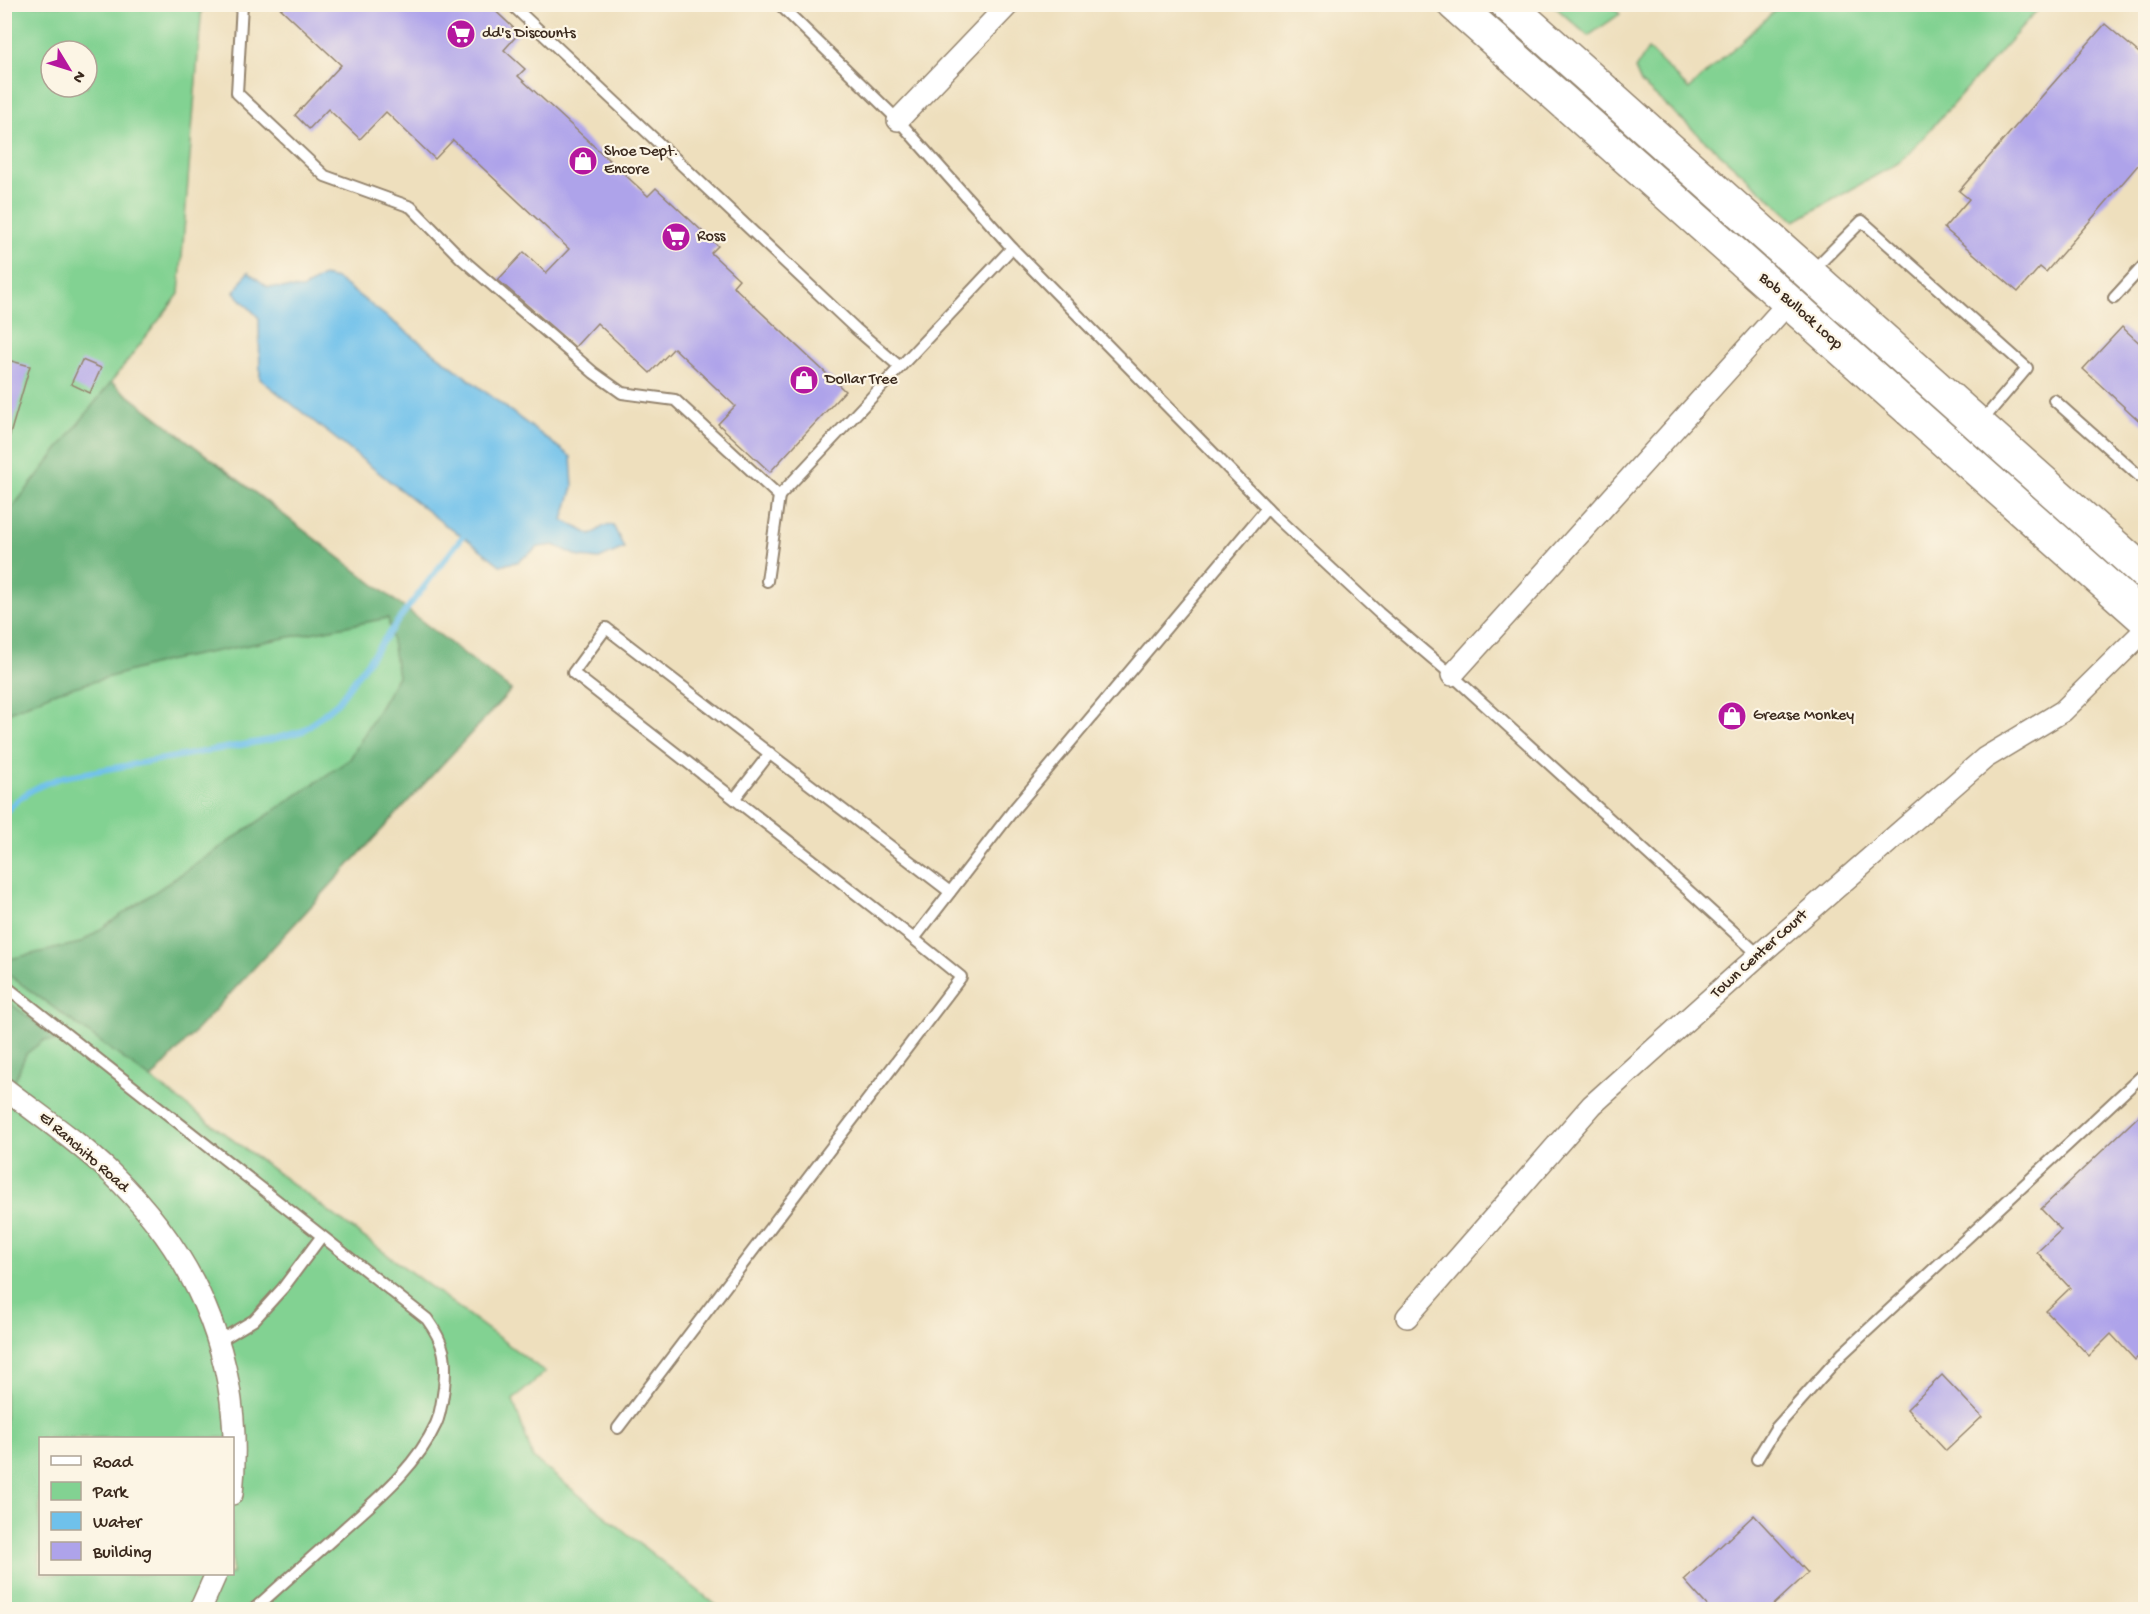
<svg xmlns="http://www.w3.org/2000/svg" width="2150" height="1614" font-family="'Gochi Hand',sans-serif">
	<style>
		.green { fill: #82d292; stroke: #5e7e58; stroke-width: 1.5; fill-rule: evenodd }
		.forest { fill: #69b47c; stroke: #526f4d; stroke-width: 1.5 }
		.water { fill: #6fc1eb; stroke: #557684; stroke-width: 1.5 }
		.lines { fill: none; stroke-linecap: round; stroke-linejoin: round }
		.stream { stroke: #6fc1eb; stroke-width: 6 }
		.building { fill: #aea3ea }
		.service-casing { stroke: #94846e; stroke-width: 14 }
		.minor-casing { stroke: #94846e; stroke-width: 24 }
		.trunk-casing { stroke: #94846e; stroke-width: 36 }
		.service { stroke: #fff; stroke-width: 10 }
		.minor { stroke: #fff; stroke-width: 21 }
		.trunk { stroke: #fff; stroke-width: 33 }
		.labels { text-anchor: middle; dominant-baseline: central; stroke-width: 4.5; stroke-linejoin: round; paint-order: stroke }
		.poi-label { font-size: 16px; fill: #3b2a1e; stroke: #fcf5e5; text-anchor: start }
		.street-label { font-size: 16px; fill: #3b2a1e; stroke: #fcf5e5 }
	</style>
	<rect width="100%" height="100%" fill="#fcf5e5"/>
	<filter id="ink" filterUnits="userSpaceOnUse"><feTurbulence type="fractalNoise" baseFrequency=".0167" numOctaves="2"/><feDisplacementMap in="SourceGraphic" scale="12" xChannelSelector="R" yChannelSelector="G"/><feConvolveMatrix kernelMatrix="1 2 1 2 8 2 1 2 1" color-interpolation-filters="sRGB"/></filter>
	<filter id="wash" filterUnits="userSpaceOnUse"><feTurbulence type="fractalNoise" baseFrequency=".008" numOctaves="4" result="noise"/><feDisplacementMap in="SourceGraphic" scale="24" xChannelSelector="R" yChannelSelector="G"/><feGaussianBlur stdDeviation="1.35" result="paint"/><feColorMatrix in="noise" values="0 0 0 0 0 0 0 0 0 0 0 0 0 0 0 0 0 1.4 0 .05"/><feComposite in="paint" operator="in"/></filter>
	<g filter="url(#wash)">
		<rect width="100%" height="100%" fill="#eedfbd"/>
		<!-- green -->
		<g class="green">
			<path d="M5 5H202L179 294 111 382 511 690 151 1079 545 1372 513 1400 533 1458 721 1609H5ZM51 51H87V87H51ZM40 1438H232V1574H40Z"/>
			<path d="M1553 5H1611L1620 14 1588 36Z"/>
			<path d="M1781 5V4L2042 5 1902 161 1795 221 1641 83 1635 69 1648 49 1689 89Z"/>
		</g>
		<!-- forest -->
		<g class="forest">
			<path d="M111 382 511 690 151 1079 5 972V960L80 943 350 759 398 676 388 618 166 661 53 693 5 714V517Z"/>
			<path d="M5 999 60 1042 44 1040 26 1054 14 1082 5 1075Z"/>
		</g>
		<!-- water -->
		<path class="water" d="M248 272 268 287 302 289 323 276 337 279 571 457 573 487 563 520 591 535 604 526 613 525 624 548 599 559 580 557 554 545 539 547 517 562 500 565 463 536 449 528 260 379 259 318 234 292Z"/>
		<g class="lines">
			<!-- stream -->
			<path class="stream" d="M4 814C20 794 39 785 63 777L269 740 303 731 338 702 400 618 463 536"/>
		</g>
		<g id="blocks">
			<!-- building -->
			<g class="building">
				<path d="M276 4H488L519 33 504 50 525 69 518 76 648 196 656 188 718 246 711 253 739 279 733 286 845 391 770 472 718 424 735 406 674 348 650 373 597 323 575 347 498 280 524 252 546 273 569 249 453 140 435 159 386 112 360 139 328 109 309 129 295 115 341 65Z"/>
				<path d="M2105 24 2145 58V157L2046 272 2040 267 2018 292 1944 228 1969 199 1959 191Z"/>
				<path d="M2122 327 2145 348V426L2083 369Z"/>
				<path d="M4 359 30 366 9 438H4Z"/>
				<path d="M82 360 101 368 90 393 71 384Z"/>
				<path d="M2145 1110V1350L2135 1360 2111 1334 2089 1356 2046 1311 2070 1288 2037 1252 2061 1230 2041 1209Z"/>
				<path d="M1942 1375 1982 1417 1946 1451 1907 1409Z"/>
				<path d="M1754 1515 1808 1573 1768 1610H1711L1684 1580Z"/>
			</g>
		</g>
	</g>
	<g filter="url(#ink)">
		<use href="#blocks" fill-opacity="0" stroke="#94846e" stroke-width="1.5"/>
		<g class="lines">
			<!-- service casing -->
			<g class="service-casing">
				<g id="service">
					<path d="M242 4 237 93 325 176 411 207 462 259 594 373 622 393 675 400 779 496 767 581"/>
					<path d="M511 4 856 329 900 367 1012 248 898 120 779 4"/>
					<path d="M1012 248 1277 518 1379 613 1452 675 1759 955"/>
					<path d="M1812 271 1862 221 2027 368 1982 421"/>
					<path d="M2114 298 2146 263"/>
					<path d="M2054 400 2146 482"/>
					<path d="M779 496 900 367"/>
					<path d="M735 798 770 753"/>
					<path d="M914 939 573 673 606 628 950 892"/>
					<path d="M4 985 427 1319C445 1344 447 1358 444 1388 442 1400 441 1413 436 1424 415 1470 372 1503 336 1536 308 1561 281 1585 253 1610"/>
					<path d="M219 1341 254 1320 283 1288 321 1237"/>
					<path d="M618 1428 961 977 914 939 1015 808 1267 508"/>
					<path d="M1757 1459 1776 1428 1842 1354 2146 1072"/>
				</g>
			</g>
			<!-- minor casing -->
			<g class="minor-casing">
				<g id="minor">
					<path d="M898 120 1009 4"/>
					<path d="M1452 675 1789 302"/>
					<path d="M4 1088C40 1116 79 1142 111 1173 202 1261 245 1369 232 1494"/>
					<path d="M1407 1317 1592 1105 1759 955 1985 758 2063 711 2146 629"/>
					<path d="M200 1610 216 1574"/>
				</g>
			</g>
			<!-- trunk casing -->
			<g class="trunk-casing">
				<g id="trunk">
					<path d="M1454 4 2146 620"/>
					<path d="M1507 4 2146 574"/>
				</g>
			</g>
			<!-- service -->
			<use href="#service" class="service"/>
			<!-- minor -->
			<use href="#minor" class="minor"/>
			<!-- trunk -->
			<use href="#trunk" class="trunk"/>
		</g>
	</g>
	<!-- icons -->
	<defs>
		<g id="supermarket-disc" transform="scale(1.5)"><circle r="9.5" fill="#b5179e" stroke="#fcf5e5"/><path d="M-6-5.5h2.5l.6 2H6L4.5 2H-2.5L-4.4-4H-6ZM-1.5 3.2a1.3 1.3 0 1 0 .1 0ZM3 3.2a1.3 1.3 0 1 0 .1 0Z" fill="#fff"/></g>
		<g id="shop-disc" transform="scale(1.5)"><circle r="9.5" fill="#b5179e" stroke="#fcf5e5"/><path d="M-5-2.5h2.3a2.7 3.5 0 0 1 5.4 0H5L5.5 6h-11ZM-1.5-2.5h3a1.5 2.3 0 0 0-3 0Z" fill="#fff"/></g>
	</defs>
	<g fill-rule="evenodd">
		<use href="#supermarket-disc" x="461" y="34"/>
		<use href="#shop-disc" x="583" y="161"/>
		<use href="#supermarket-disc" x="676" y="237"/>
		<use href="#shop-disc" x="804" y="380"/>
		<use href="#shop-disc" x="1732" y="716"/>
	</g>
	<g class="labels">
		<!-- poi labels -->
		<g class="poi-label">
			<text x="482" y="34">dd's Discounts</text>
			<text x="604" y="152">Shoe Dept.<tspan x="604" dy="18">Encore</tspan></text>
			<text x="697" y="237">Ross</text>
			<text x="825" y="380">Dollar Tree</text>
			<text x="1753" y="716">Grease Monkey</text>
		</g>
		<!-- street labels -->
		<g class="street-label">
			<text transform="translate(1800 312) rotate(42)">Bob Bullock Loop</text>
			<text transform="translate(1760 955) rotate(-42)">Town Center Court</text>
			<text transform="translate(83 1153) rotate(41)">El Ranchito Road</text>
		</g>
	</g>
	<!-- margin -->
	<rect width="2150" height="1614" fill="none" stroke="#fcf5e5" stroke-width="24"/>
	<!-- legend -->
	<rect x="39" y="1437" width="195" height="138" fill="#fcf5e5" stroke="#afa495" stroke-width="1.5"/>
	<rect x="51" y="1456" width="30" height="9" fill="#ffffff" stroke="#afa495" stroke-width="1.5"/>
	<text x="93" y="1467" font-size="18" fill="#3b2a1e">Road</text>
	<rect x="51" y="1482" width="30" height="18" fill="#82d292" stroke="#afa495" stroke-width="1.5"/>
	<text x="93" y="1497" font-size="18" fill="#3b2a1e">Park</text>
	<rect x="51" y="1512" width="30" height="18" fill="#6fc1eb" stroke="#afa495" stroke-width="1.5"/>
	<text x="93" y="1527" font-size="18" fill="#3b2a1e">Water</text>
	<rect x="51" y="1542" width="30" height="18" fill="#aea3ea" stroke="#afa495" stroke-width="1.5"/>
	<text x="93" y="1557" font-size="18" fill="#3b2a1e">Building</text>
	<!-- north arrow -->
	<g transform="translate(69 69) rotate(128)"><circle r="28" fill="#fcf5e5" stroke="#afa495" stroke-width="1.5"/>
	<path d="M0-4.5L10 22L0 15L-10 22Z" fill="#b5179e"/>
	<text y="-9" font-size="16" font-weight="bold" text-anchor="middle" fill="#3b2a1e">N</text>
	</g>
</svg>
